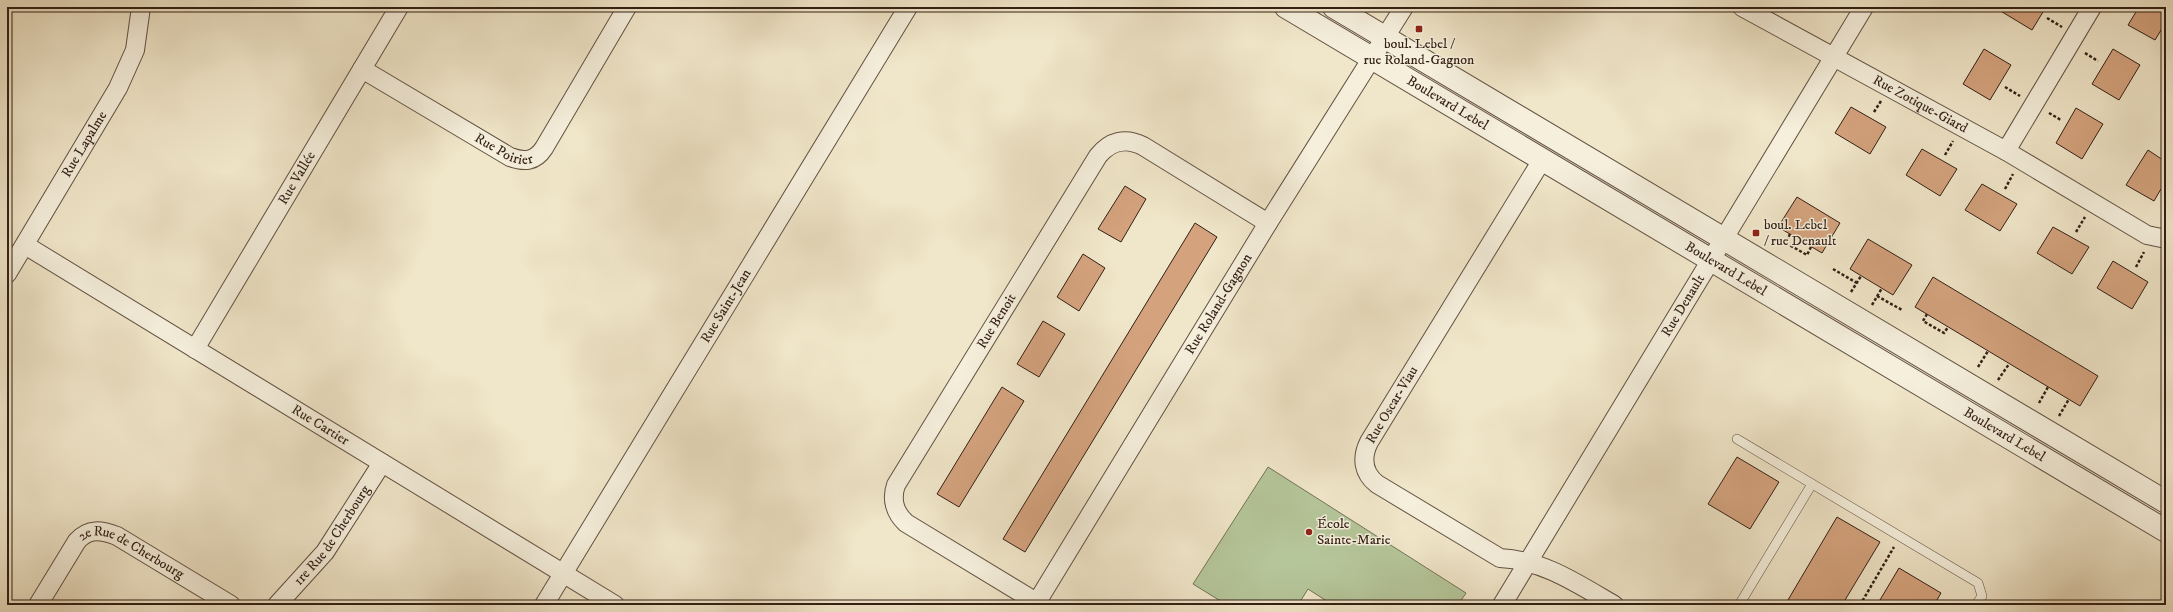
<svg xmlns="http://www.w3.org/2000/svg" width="2173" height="612" font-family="'IM FELL DW Pica',serif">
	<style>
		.green { fill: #b5c69a; stroke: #747258 }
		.building { fill: #d4a37e; stroke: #321f15 }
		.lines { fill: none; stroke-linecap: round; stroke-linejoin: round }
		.service-casing { stroke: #625142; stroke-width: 10 }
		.minor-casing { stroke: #625142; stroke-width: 20 }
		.tertiary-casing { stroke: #625142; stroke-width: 24 }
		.path { stroke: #321f15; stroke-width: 2.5; stroke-dasharray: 3 2; stroke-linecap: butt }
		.service { stroke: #f5efdc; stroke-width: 9 }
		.minor { stroke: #f5efdc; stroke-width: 18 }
		.tertiary { stroke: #f5efdc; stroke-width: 22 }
		.poi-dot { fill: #8f2418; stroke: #f5efdc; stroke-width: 1.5 }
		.labels { text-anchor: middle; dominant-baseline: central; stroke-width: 3; stroke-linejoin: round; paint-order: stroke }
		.poi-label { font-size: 14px; fill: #321f15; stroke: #f5efdc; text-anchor: start }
		.street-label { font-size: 14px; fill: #321f15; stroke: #f5efdc }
	</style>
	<rect width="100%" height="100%" fill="#f0e6c9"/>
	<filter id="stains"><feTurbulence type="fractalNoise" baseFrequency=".005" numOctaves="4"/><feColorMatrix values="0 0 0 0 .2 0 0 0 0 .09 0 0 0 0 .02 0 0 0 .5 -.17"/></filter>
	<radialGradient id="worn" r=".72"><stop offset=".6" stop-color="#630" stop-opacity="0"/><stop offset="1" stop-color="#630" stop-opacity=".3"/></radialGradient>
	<!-- green -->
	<path class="green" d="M1268 467 1466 593 1458 605H1333L1308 589 1298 605H1227L1193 584Z"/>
	<!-- building -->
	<g class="building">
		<path d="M1994 7H2046L2032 30Z"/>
		<path d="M2139 7H2166V22L2155 40 2128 25Z"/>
		<path d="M1984 49 2011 65 1990 100 1963 84Z"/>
		<path d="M2113 49 2140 65 2119 100 2092 84Z"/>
		<path d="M1851 107 1886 127 1870 154 1835 133Z"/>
		<path d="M2076 108 2103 124 2082 159 2056 143Z"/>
		<path d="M1922 149 1957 169 1940 196 1906 175Z"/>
		<path d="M2148 150 2166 162V192L2161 189 2154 201 2126 185Z"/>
		<path d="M1982 184 2017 204 2000 231 1965 210Z"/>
		<path d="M1125 186 1146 199 1121 242 1098 229Z"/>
		<path d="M1797 197 1840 223 1822 253 1778 227Z"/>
		<path d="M1195 223 1217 237 1025 552 1003 539Z"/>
		<path d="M2053 227 2089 247 2072 274 2037 253Z"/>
		<path d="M1868 239 1912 265 1893 295 1850 269Z"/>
		<path d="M1083 254 1105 268 1079 311 1057 297Z"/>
		<path d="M2113 261 2148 282 2132 309 2097 288Z"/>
		<path d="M1933 277 2098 376 2080 406 1915 307Z"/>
		<path d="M1043 321 1065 334 1039 377 1017 364Z"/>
		<path d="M1002 387 1024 401 959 507 937 494Z"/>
		<path d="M1737 457 1779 482 1750 529 1708 504Z"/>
		<path d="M1837 517 1880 542 1842 605H1785Z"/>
		<path d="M1899 568 1941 593 1934 605H1877Z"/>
	</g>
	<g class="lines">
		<!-- service casing -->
		<g class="service-casing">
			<g id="service">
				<path d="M1737 439 1978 583 1982 596 1976 605"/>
				<path d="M1739 605 1812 484"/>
			</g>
		</g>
		<!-- minor casing -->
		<g class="minor-casing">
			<g id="minor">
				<path id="s1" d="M1742 7 2006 151 2147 235 2166 239"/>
				<path id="s2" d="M362 69 510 157C524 162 535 162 544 148L627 7"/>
				<path d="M2006 151 2092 7"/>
				<path d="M1542 160 1369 442C1361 458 1363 473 1377 484L1500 558C1543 560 1578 584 1614 605"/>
				<path id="s3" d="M25 245 615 605"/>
				<path id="s4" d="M7 274 118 88 135 50 141 7"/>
				<path id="s5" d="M195 349 399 7"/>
				<path id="s6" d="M1037 602 1268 223 1404 7"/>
				<path id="s7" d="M38 605 77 541C89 528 101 530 117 536L231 605"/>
				<path id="s8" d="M277 605 325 552 382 463"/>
				<path id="s9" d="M544 605 908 7"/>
				<path id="s10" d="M1041 605 906 523C895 513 891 499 896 485L1098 156C1110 141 1125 137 1143 146L1268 223"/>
				<path id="s11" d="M1502 605 1864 7"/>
			</g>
		</g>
		<!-- tertiary casing -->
		<g class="tertiary-casing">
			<g id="tertiary">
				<path id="s12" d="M1286 7 2166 531"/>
				<path d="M1334 7 2166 502"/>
			</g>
		</g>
		<!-- path -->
		<g class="path">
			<path d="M2047 18 2062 27"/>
			<path d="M2085 53 2098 61"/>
			<path d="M2005 87 2020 96"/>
			<path d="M1874 112 1881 101"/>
			<path d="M2049 113 2061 120"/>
			<path d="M1945 155 1953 141"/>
			<path d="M2005 189 2013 174"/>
			<path d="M2076 232 2085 217"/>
			<path d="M1790 234 1786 243 1807 255 1811 247"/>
			<path d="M2136 267 2144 252"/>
			<path d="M1833 269 1857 283"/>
			<path d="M1851 292 1861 276"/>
			<path d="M1877 296 1902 310"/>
			<path d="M1872 305 1882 288"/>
			<path d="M1927 314 1923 321 1944 333 1948 327"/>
			<path d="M1978 367 1988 351"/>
			<path d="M1998 380 2009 364"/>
			<path d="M2039 403 2048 387"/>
			<path d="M2059 416 2069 399"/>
			<path d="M1860 605 1894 547"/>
		</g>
		<!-- service -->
		<use href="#service" class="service"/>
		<!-- minor -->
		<use href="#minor" class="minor"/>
		<!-- tertiary -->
		<use href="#tertiary" class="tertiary"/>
	</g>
	<!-- markers -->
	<g class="poi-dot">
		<rect x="1415" y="25" width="8" height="8" rx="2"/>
		<rect x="1752" y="229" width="8" height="8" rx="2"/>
		<circle cx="1309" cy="532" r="4"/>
	</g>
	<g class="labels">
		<!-- poi labels -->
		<g class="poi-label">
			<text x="1419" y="44" text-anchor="middle">boul. Lebel /<tspan x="1419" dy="16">rue Roland-Gagnon</tspan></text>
			<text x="1764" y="225">boul. Lebel<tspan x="1764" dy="16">/ rue Denault</tspan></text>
			<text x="1317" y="524">École<tspan x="1317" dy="16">Sainte-Marie</tspan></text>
		</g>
		<!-- street labels -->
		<g class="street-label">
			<text stroke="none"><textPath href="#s12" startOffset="188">Boulevard Lebel</textPath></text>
			<text stroke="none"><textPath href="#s1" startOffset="203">Rue Zotique-Giard</textPath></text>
			<text stroke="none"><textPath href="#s2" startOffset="164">Rue Poirier</textPath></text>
			<text stroke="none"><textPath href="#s4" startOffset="151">Rue Lapalme</textPath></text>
			<text stroke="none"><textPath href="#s5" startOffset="199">Rue Vallée</textPath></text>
			<text stroke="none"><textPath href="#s12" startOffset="512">Boulevard Lebel</textPath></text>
			<text stroke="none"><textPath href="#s6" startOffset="349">Rue Roland-Gagnon</textPath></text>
			<text stroke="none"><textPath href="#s11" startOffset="350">Rue Denault</textPath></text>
			<text stroke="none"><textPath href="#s9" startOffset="350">Rue Saint-Jean</textPath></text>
			<text stroke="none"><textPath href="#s10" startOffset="392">Rue Benoit</textPath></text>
			<text transform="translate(1392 405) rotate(-59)">Rue Oscar-Viau</text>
			<text stroke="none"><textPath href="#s3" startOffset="346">Rue Cartier</textPath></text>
			<text stroke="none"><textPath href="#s12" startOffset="836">Boulevard Lebel</textPath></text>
			<text stroke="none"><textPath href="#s8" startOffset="89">1re Rue de Cherbourg</textPath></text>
			<text stroke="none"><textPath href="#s7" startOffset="137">2e Rue de Cherbourg</textPath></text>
		</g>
	</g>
	<!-- margin -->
	<rect width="2173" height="612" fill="none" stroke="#f0e6c9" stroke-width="24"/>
	<rect x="8" y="8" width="2157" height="596" fill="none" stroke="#321f15" stroke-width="2"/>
	<rect x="12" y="12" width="2149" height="588" fill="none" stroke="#321f15"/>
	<rect width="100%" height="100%" filter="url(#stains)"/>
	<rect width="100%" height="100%" fill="url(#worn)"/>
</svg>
